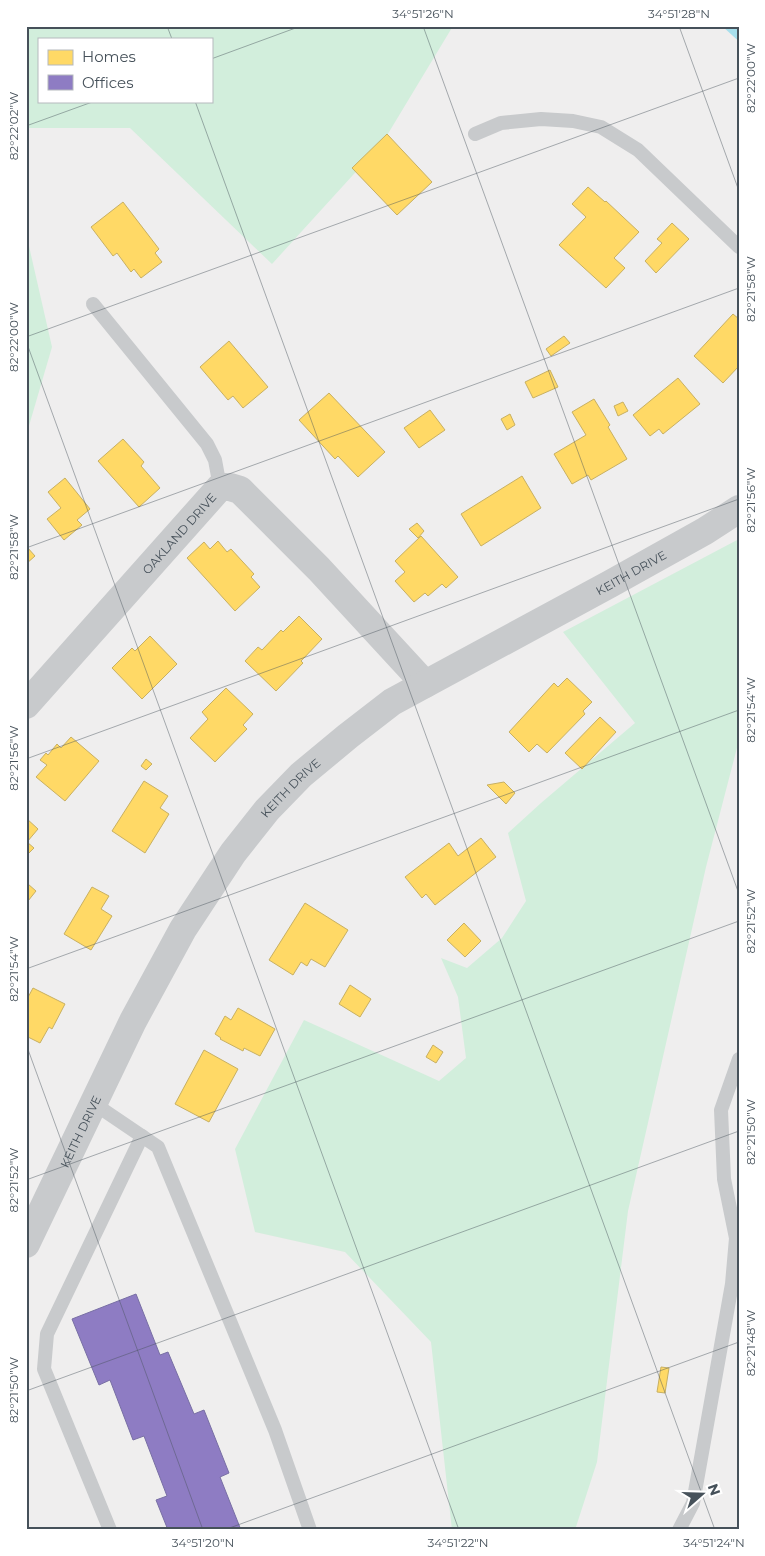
<svg xmlns="http://www.w3.org/2000/svg" width="765" height="1556" font-family="Montserrat,sans-serif">
	<style>
		.green { fill: #d2eedc; fill-rule: evenodd }
		.homes { fill: #ffd966; stroke: #c8b062 }
		.offices { fill: #8e7cc3; stroke: #786fa4 }
		.lines { fill: none; stroke-linecap: round; stroke-linejoin: round }
		.stream { stroke: #a7dfec; stroke-width: 8 }
		.service { stroke: #c8cacc; stroke-width: 14 }
		.minor { stroke: #c8cacc; stroke-width: 28 }
		.tertiary { stroke: #c8cacc; stroke-width: 28 }
		.ticks { fill: none; stroke: #46515a; stroke-width: 1; stroke-opacity: 0.45 }
		.labels { text-anchor: middle; dominant-baseline: central; stroke-width: 5; stroke-linejoin: round; paint-order: stroke }
		.street-label { font-size: 12px; fill: #46515a; stroke: #fff }
		.neatline { fill: none; stroke: #46515a; stroke-width: 2 }
		.ticks-label { font-size: 12px; text-anchor: middle; fill: #46515a }
	</style>
	<rect width="100%" height="100%" fill="#efeeee"/>
	<!-- green -->
	<g class="green">
		<path d="M26 26H453L383 142 272 264 130 128H26ZM39 39H211V101H39Z"/>
		<path d="M26 233 52 347 26 436Z"/>
		<path d="M739 539V740L706 867 628 1211 597 1462 575 1530H452L431 1342 345 1252 255 1232 235 1149 304 1020 439 1081 466 1058 458 997 441 958 467 968 502 938 526 901 508 833 541 803 635 723 563 632Z"/>
	</g>
	<!-- homes -->
	<g class="homes">
		<path d="M387 134 432 182 397 215 352 168Z"/>
		<path d="M588 187 605 202 606 201 639 232 614 258 625 268 606 288 559 245 586 217 572 204Z"/>
		<path d="M123 202 159 249 155 253 162 262 141 278 134 269 131 272 117 253 113 256 91 227Z"/>
		<path d="M672 223 689 239 656 273 645 261 662 243 657 239Z"/>
		<path d="M733 314 739 319V366L723 383 694 356Z"/>
		<path d="M564 336 570 343 551 356 546 349Z"/>
		<path d="M229 341 268 387 243 408 233 396 228 400 200 367Z"/>
		<path d="M550 370 558 387 533 398 525 382Z"/>
		<path d="M678 378 700 404 663 434 659 429 650 436 633 415Z"/>
		<path d="M329 393 385 452 358 477 338 456 335 459 299 420Z"/>
		<path d="M594 399 610 425 608 427 627 459 591 480 588 475 572 484 554 454 586 435 572 412Z"/>
		<path d="M623 402 628 411 618 416 614 406Z"/>
		<path d="M430 410 445 430 419 448 404 428Z"/>
		<path d="M510 414 515 425 507 430 501 419Z"/>
		<path d="M123 439 144 462 141 466 160 488 139 507 98 461Z"/>
		<path d="M522 476 541 508 481 546 461 514Z"/>
		<path d="M65 478 90 509 77 520 82 525 64 540 47 519 61 508 48 492Z"/>
		<path d="M417 523 424 531 418 538 409 529Z"/>
		<path d="M421 536 458 577 446 588 442 584 428 596 425 593 414 602 395 581 405 572 395 561Z"/>
		<path d="M218 541 227 552 231 549 254 574 251 577 260 587 235 611 187 558 204 542 210 549Z"/>
		<path d="M27 547 35 556 26 564V548Z"/>
		<path d="M299 616 322 639 301 661 303 663 276 691 245 661 258 647 262 650 281 630 283 632Z"/>
		<path d="M150 636 177 664 142 699 112 668 132 648 135 651Z"/>
		<path d="M567 678 592 702 583 711 585 714 547 753 537 744 529 752 509 732 554 683 558 687Z"/>
		<path d="M226 688 253 714 243 725 247 729 215 762 190 738 208 719 202 712Z"/>
		<path d="M600 717 616 732 582 769 565 753Z"/>
		<path d="M71 737 99 761 65 801 36 777 47 765 40 760 46 753 48 755 57 744 61 748Z"/>
		<path d="M146 759 152 764 146 770 141 766Z"/>
		<path d="M144 781 168 796 160 808 169 814 145 853 112 831Z"/>
		<path d="M504 782 515 793 506 804 487 785Z"/>
		<path d="M26 818 38 829 27 842 34 848 26 856Z"/>
		<path d="M481 838 496 857 435 905 426 894 422 898 405 877 449 843 458 856Z"/>
		<path d="M28 884 36 891 28 901 26 899V886Z"/>
		<path d="M92 887 109 896 101 909 112 916 91 950 64 934Z"/>
		<path d="M305 903 348 930 325 967 311 959 307 966 301 962 293 975 269 960Z"/>
		<path d="M464 923 481 941 465 957 447 940Z"/>
		<path d="M350 985 371 999 360 1017 339 1004Z"/>
		<path d="M33 988 65 1004 52 1029 49 1027 40 1043 26 1036V1001Z"/>
		<path d="M238 1008 275 1029 260 1056 244 1048 243 1051 220 1039 221 1038 215 1034 225 1016 231 1020Z"/>
		<path d="M433 1045 443 1052 436 1063 426 1057Z"/>
		<path d="M204 1050 238 1069 209 1122 175 1104Z"/>
		<path d="M661 1367 669 1368 665 1393 657 1392Z"/>
	</g>
	<!-- offices -->
	<path class="offices" d="M136 1294 160 1355 168 1352 194 1414 204 1410 229 1473 220 1477 241 1530H168L156 1500 167 1496 144 1436 133 1440 110 1380 99 1385 72 1319Z"/>
	<g class="lines">
		<!-- stream -->
		<path class="stream" d="M728 26 739 36"/>
		<!-- service -->
		<g class="service">
			<path d="M475 134 501 123 541 119 573 121 601 127 638 150 739 247"/>
			<path d="M93 304 207 444 215 460 220 487"/>
			<path d="M93 1103 158 1147 275 1430 310 1530"/>
			<path d="M110 1530 44 1369 47 1334 142 1136"/>
			<path d="M679 1530 693 1503 732 1284 736 1238 724 1179 721 1110 739 1059"/>
		</g>
		<!-- minor -->
		<path class="minor" id="s1" d="M26 705 220 487H230L240 490 319 569 425 684"/>
		<!-- tertiary -->
		<path class="tertiary" id="s2" d="M26 1244 133 1021 183 929 233 853 267 810 301 775 348 736 392 702 610 584 705 531 739 509"/>
	</g>
	<!-- ticks -->
	<path class="ticks" d="M167 26 172 39M423 26 739 894M679 26 739 191M211 59 301 26M195 101 715 1530M26 126 95 101M26 337 739 78M26 341 459 1530M26 548 739 288M26 759 739 499M26 969 739 710M26 1044 203 1530M26 1180 739 921M26 1391 739 1131M224 1530 739 1342"/>
	<g class="labels">
		<!-- street labels -->
		<g class="street-label">
			<text stroke="none"><textPath href="#s1" startOffset="230">OAKLAND DRIVE</textPath></text>
			<text stroke="none"><textPath href="#s2" startOffset="935">KEITH DRIVE</textPath></text>
			<text stroke="none"><textPath href="#s2" startOffset="530">KEITH DRIVE</textPath></text>
			<text stroke="none"><textPath href="#s2" startOffset="125">KEITH DRIVE</textPath></text>
		</g>
	</g>
	<!-- border -->
	<rect width="765" height="1556" fill="none" stroke="#ffffff" stroke-width="55"/>
	<!-- legend -->
	<rect x="38" y="38" width="175" height="65" fill="#ffffff" stroke="#b5b9bd"/>
	<rect x="48" y="50" width="25" height="15" fill="#ffd966" stroke="#b5b9bd"/>
	<text x="82" y="62" font-size="15" fill="#46515a">Homes</text>
	<rect x="48" y="75" width="25" height="15" fill="#8e7cc3" stroke="#b5b9bd"/>
	<text x="82" y="88" font-size="15" fill="#46515a">Offices</text>
	<!-- north arrow -->
	<g transform="translate(702 1494) rotate(70)" stroke="#ffffff" stroke-width="4" paint-order="stroke">
	<path d="M0-4L9 19L0 12L-9 19Z" fill="#46515a"/>
	<text y="-8" font-size="14" font-weight="bold" text-anchor="middle" fill="#46515a">N</text>
	</g>
	<rect x="28" y="28" width="710" height="1500" class="neatline"/>
	<g class="ticks-label">
		<text x="423" y="18">34°51'26"N</text>
		<text x="679" y="18">34°51'28"N</text>
		<text transform="translate(751 78) rotate(-90)" y="4">82°22'00"W</text>
		<text transform="translate(14 126) rotate(-90)" y="4">82°22'02"W</text>
		<text transform="translate(751 289) rotate(-90)" y="4">82°21'58"W</text>
		<text transform="translate(14 337) rotate(-90)" y="4">82°22'00"W</text>
		<text transform="translate(751 500) rotate(-90)" y="4">82°21'56"W</text>
		<text transform="translate(14 547) rotate(-90)" y="4">82°21'58"W</text>
		<text transform="translate(751 710) rotate(-90)" y="4">82°21'54"W</text>
		<text transform="translate(14 758) rotate(-90)" y="4">82°21'56"W</text>
		<text transform="translate(751 921) rotate(-90)" y="4">82°21'52"W</text>
		<text transform="translate(14 969) rotate(-90)" y="4">82°21'54"W</text>
		<text transform="translate(751 1132) rotate(-90)" y="4">82°21'50"W</text>
		<text transform="translate(14 1180) rotate(-90)" y="4">82°21'52"W</text>
		<text transform="translate(751 1343) rotate(-90)" y="4">82°21'48"W</text>
		<text transform="translate(14 1390) rotate(-90)" y="4">82°21'50"W</text>
		<text x="203" y="1547">34°51'20"N</text>
		<text x="458" y="1547">34°51'22"N</text>
		<text x="714" y="1547">34°51'24"N</text>
	</g>
</svg>
